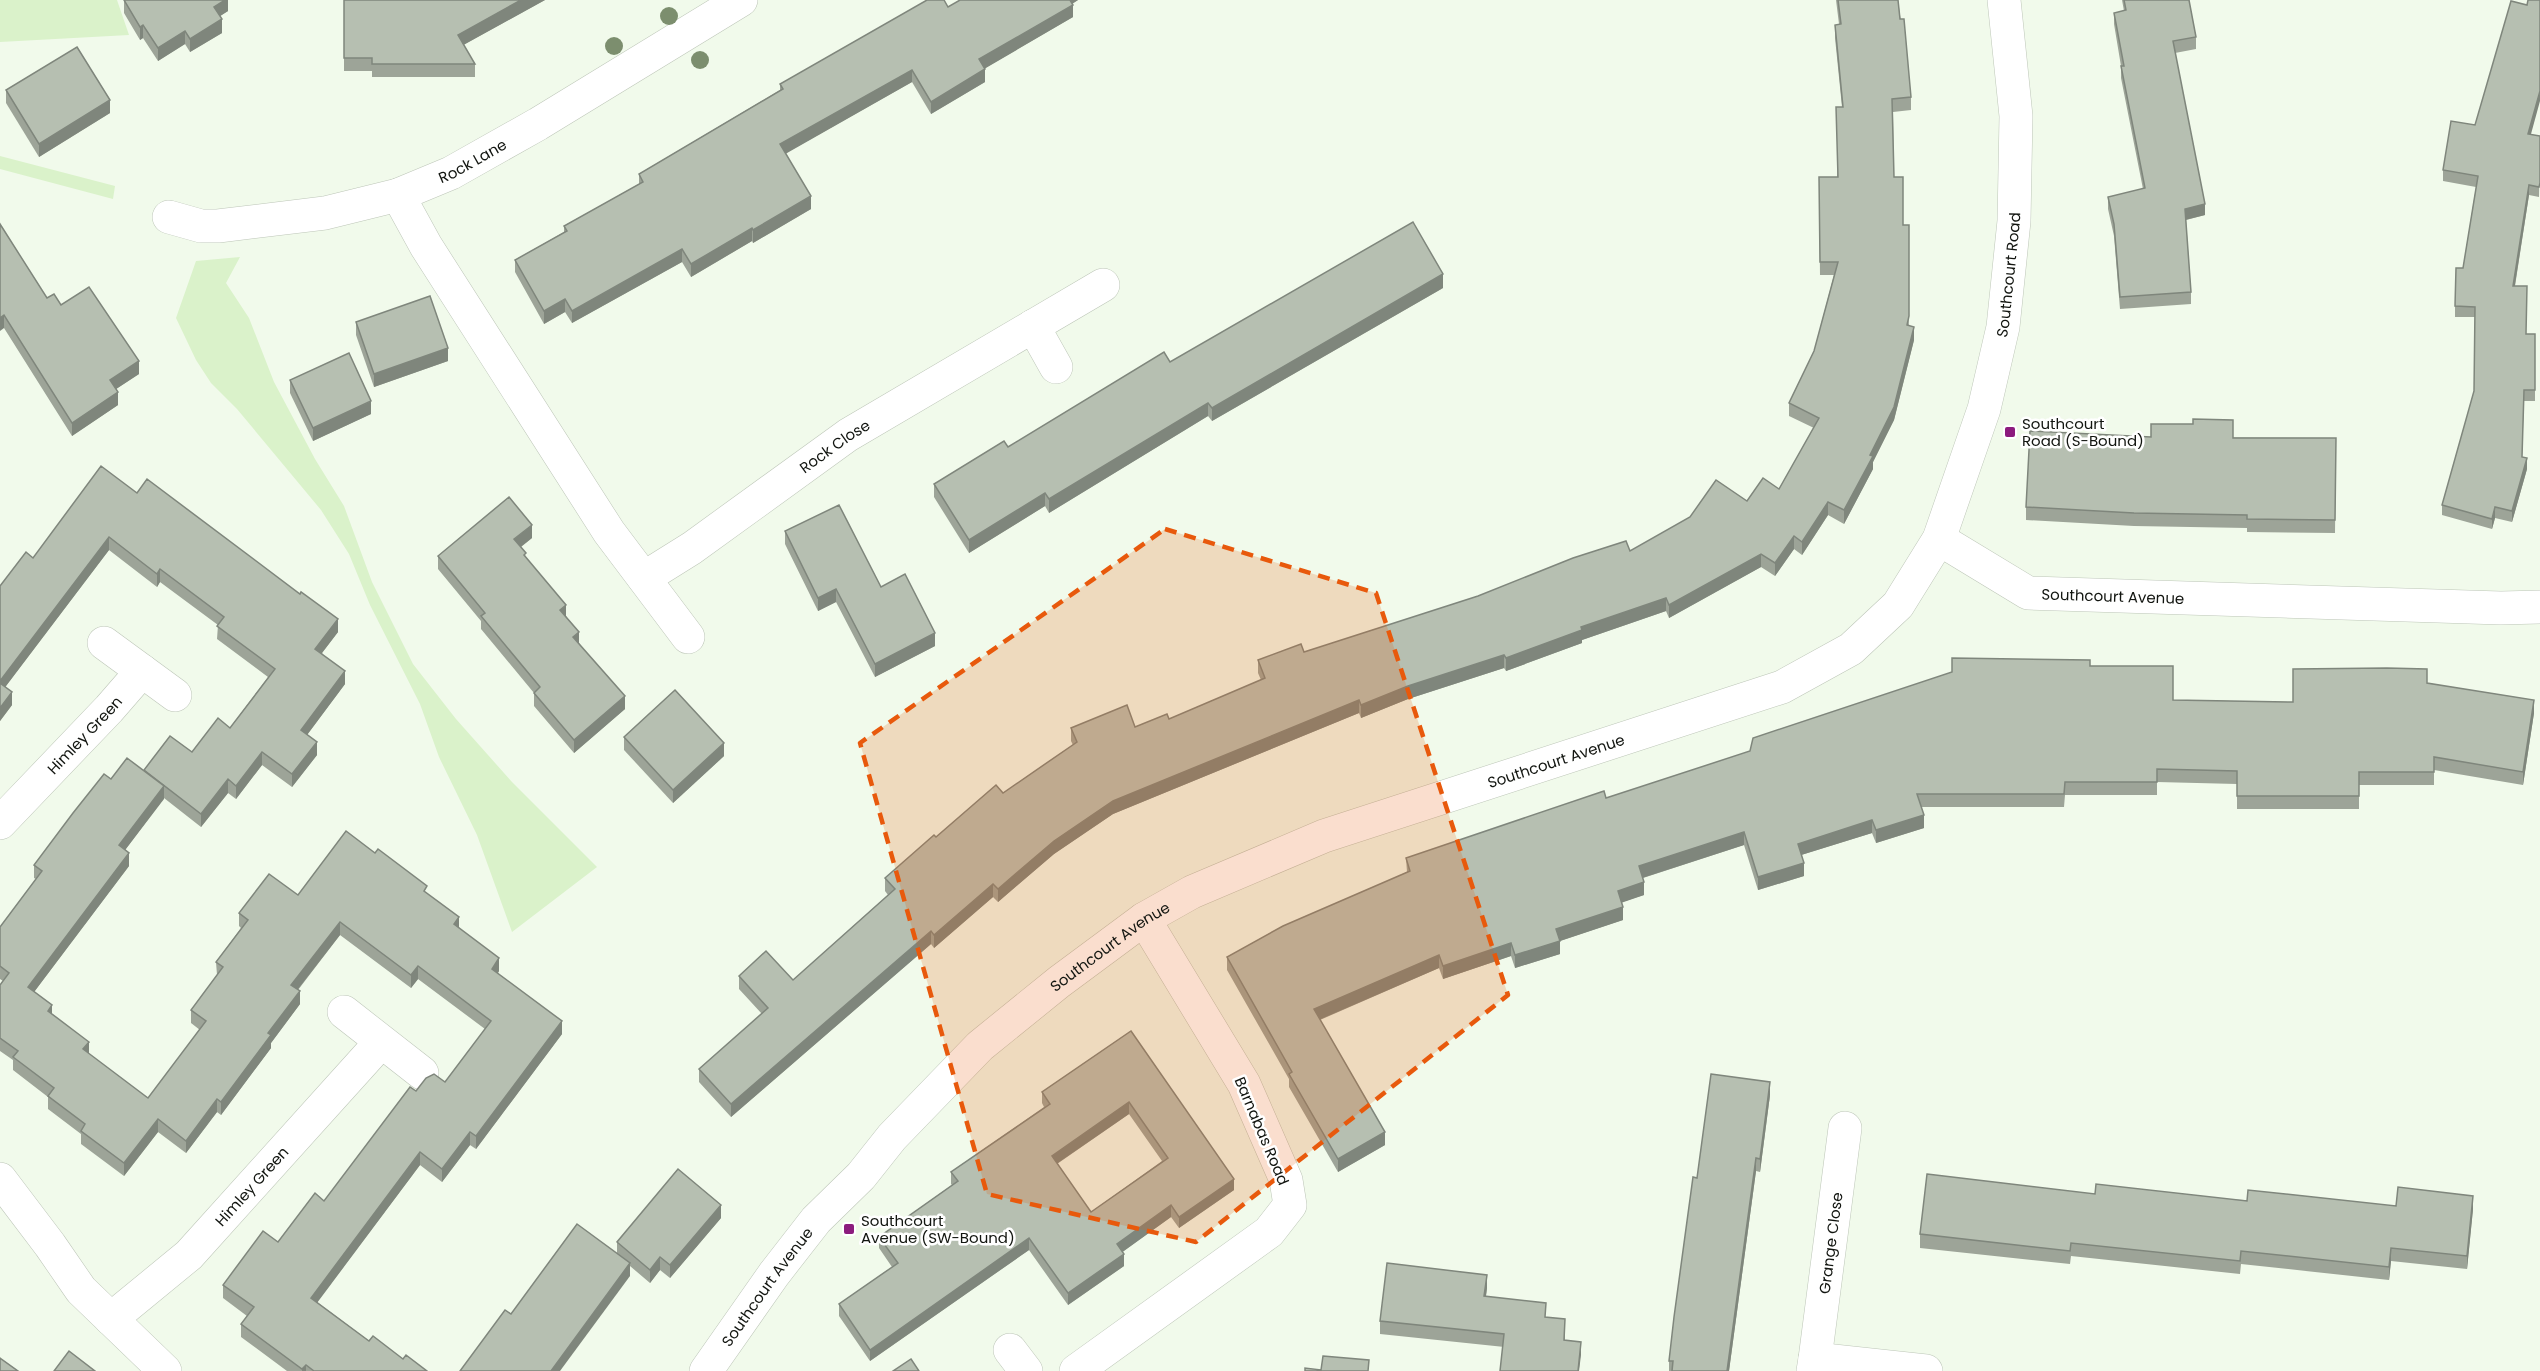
<svg xmlns="http://www.w3.org/2000/svg" width="2540" height="1371" font-family="Poppins,sans-serif">
	<style>
		.green { fill: #daf2ca }
		.lines { fill: none; stroke-linecap: round; stroke-linejoin: round }
		.minor-casing { stroke: #bdc6b8; stroke-width: 34 }
		.tertiary-casing { stroke: #bdc6b8; stroke-width: 34 }
		.minor { stroke: #fff; stroke-width: 33 }
		.tertiary { stroke: #fff; stroke-width: 33 }
		.tree { fill: #7c8e6e }
		.wall { fill: #9da498; fill-rule: evenodd }
		.shaded-wall { fill: #7f867c }
		.building { fill: #b6bfb1; stroke: #7f867c; stroke-width: 1.5; fill-rule: evenodd }
		.marked { fill: #e8590c; fill-opacity: 0.2; stroke: #e8590c; stroke-width: 4.5; stroke-dasharray: 12 8; stroke-linejoin: round }
		.poi-dot { fill: #8c1b7e; stroke: #fff; stroke-width: 2 }
		.labels { text-anchor: middle; dominant-baseline: central; stroke-width: 5; stroke-linejoin: round; paint-order: stroke }
		.street-label { font-size: 15px; fill: #121510; stroke: #fff }
		.poi-label { font-size: 15px; fill: #121510; stroke: #fff; text-anchor: start }
	</style>
	<rect width="100%" height="100%" fill="#f1faeb"/>
	<!-- green -->
	<g class="green">
		<path d="M0 0H117L129 35 0 42Z"/>
		<path d="M0 156 115 186 113 199 0 169Z"/>
		<path d="M240 257 226 283 249 318 274 382 315 459 344 506 372 582 413 664 456 719 512 782 597 867 512 932 477 835 439 757 420 704 370 605 349 554 321 510 237 409 211 383 196 360 176 318 196 261Z"/>
	</g>
	<g class="lines">
		<!-- minor casing -->
		<g class="minor-casing">
			<g id="minor">
				<path d="M398 195 426 246 609 532 688 637"/>
				<path id="s1" d="M169 217 201 226H218L325 213 398 195 451 173 538 124 741 0"/>
				<path d="M1033 326 1056 367"/>
				<path id="s2" d="M1939 539 2028 593 2501 608 2540 607"/>
				<path id="s3" d="M644 578 692 548 848 435 1103 285"/>
				<path d="M104 643 175 695"/>
				<path id="s4" d="M0 823 109 709 142 671"/>
				<path d="M344 1012 422 1073"/>
				<path id="s5" d="M111 1319 189 1255 381 1042"/>
				<path d="M1010 1350 1026 1371"/>
				<path id="s6" d="M1815 1359 1845 1128"/>
				<path d="M1076 1371 1269 1232 1290 1205 1286 1180 1244 1084 1144 919"/>
				<path d="M1813 1371 1815 1359 1926 1371"/>
			</g>
		</g>
		<!-- tertiary casing -->
		<g class="tertiary-casing">
			<g id="tertiary">
				<path d="M0 1179 50 1245 81 1290 165 1371"/>
				<path id="s7" d="M706 1371 774 1274 816 1220 861 1176 892 1137 980 1046 1059 982 1144 919 1192 892 1324 836 1782 687 1851 649 1898 605 1939 539 1984 409 2003 327 2014 221 2016 116 2004 0"/>
			</g>
		</g>
		<!-- minor -->
		<use href="#minor" class="minor"/>
		<!-- tertiary -->
		<use href="#tertiary" class="tertiary"/>
	</g>
	<!-- trees -->
	<g class="tree">
		<circle cx="669" cy="16" r="9"/>
		<circle cx="614" cy="46" r="9"/>
		<circle cx="700" cy="60" r="9"/>
	</g>
	<!-- wall -->
	<g class="wall">
		<path d="M124 0H228V11L220 16 222 33 190 52 185 44 158 61 143 38 140 40 124 13Z"/>
		<path d="M344 0H545L463 45 475 64V77H372V71H344Z"/>
		<path d="M960 0H1078L1072 4 1073 17 985 68V82L931 114 912 82 786 153 811 209 753 243 752 241 691 277 682 262 572 323 565 312 544 324 515 272V260L564 232V226L639 184V174L780 90V84L948 7Z"/>
		<path d="M1836 0H1898L1911 97V110L1893 112 1894 177 1903 225 1909 326 1914 340 1894 420 1873 462V469L1844 524 1828 515 1802 555 1794 549 1775 576 1761 567 1669 618 1666 611 1582 640V643L1506 671 1504 668 1408 699 1361 718 1359 713 1113 814 1054 854 998 902 993 897 934 948 931 944 731 1117 699 1082V1069L762 1014 739 989V976L793 980 888 895 885 891V878L936 837 1003 793 1073 745 1071 741V728L1135 727 1169 719 1261 680 1258 673V660L1304 652 1630 551 1747 501 1779 489 1814 428 1789 416V403L1814 351 1834 275H1820L1819 177H1837L1842 107 1835 38V25L1839 24Z"/>
		<path d="M2122 0H2189L2196 37V49L2175 53 2205 215 2186 220 2191 292V304L2120 309 2114 236 2108 209V197L2143 189 2121 78V66L2114 24V13L2124 11Z"/>
		<path d="M6 90 110 113 39 157 6 103Z"/>
		<path d="M2475 125 2540 136 2539 197 2529 195 2515 286 2526 334H2535V401H2524L2522 457 2527 469 2512 522 2495 518 2492 529 2442 515V505L2474 391 2475 317H2455V306L2463 268 2476 187 2443 181V170Z"/>
		<path d="M0 224 47 298 61 305 139 374 116 389 118 405 72 436 4 328Z"/>
		<path d="M1443 288 1212 421 1208 416 1049 513 1045 506 969 553 934 497V484L1008 447 1170 362Z"/>
		<path d="M356 322 448 361 374 387 356 335Z"/>
		<path d="M290 380 371 414 313 441 290 393Z"/>
		<path d="M2151 437 2336 438 2335 533 2247 532V528L2134 526 2026 520V507Z"/>
		<path d="M137 493 338 632 322 653 345 684 307 735 317 755 292 787 262 765 236 799 228 793 201 827 164 798 125 850 129 866 34 992 52 1015 89 1054 148 1098 200 1030 191 1023V1010L217 975 216 962 241 928 239 926V913L298 895 427 893 499 971 498 973 562 1034 476 1149 470 1145 442 1182 420 1165 317 1302 369 1341 427 1371H287L241 1337V1324L247 1316 223 1298V1285L278 1242 324 1201 416 1091 445 1082 485 1029 418 979 411 988 340 935 298 990 300 1004 271 1043V1048L221 1115 217 1112 186 1153 158 1132 124 1176 81 1144V1134L48 1109V1097L13 1070V1060L0 1051V985L3 981 0 979V927L36 879 34 878V865L111 779 144 771 192 752 230 728 268 677 217 639 218 625 160 582 157 587 109 550 5 687 12 705 0 721V586L33 558Z"/>
		<path d="M785 531 881 587 935 646 875 677 836 602 818 611 785 544Z"/>
		<path d="M532 538 521 547 526 557 566 616 579 643 625 709 574 753 534 706V693L481 629V621L438 569V556Z"/>
		<path d="M2090 666 2173 700 2293 702 2427 683 2534 713 2523 785 2434 770V785H2359V809H2237V784L2157 782V795H2065L2064 807H1921L1924 828 1876 843 1872 833 1801 855 1804 876 1758 890 1744 845 1643 878 1644 895 1622 902 1623 920 1560 941V954L1515 968 1511 956 1443 979 1439 968 1320 1020 1385 1145 1338 1172 1289 1087V1079L1227 970V957L1407 872 1406 858 1606 798Z"/>
		<path d="M624 737 724 756 673 803 624 750Z"/>
		<path d="M1131 1031 1234 1190 1179 1228 1171 1217 1122 1252 1124 1266 1068 1305 1029 1250 870 1361 839 1316V1304L892 1267 879 1248V1237L952 1185 951 1184V1172L1044 1107 1042 1103V1092ZM1129 1114 1162 1161 1091 1212 1057 1164Z"/>
		<path d="M1770 1095 1760 1172 1756 1171 1729 1371H1669V1361L1697 1178Z"/>
		<path d="M2095 1194 2473 1209 2467 1269 2391 1261 2389 1280 2241 1264 2240 1274 2071 1256 2070 1264 1920 1248V1234Z"/>
		<path d="M721 1218 670 1278 660 1270 650 1283 630 1266V1276L511 1314 617 1254V1242Z"/>
		<path d="M1487 1288 1486 1296 1546 1317 1565 1332V1340L1581 1355 1380 1334V1321Z"/>
	</g>
	<!-- shaded-wall -->
	<g class="shaded-wall">
		<path d="M225 0H228V11L214 20V7Z"/>
		<path d="M521 0H545L458 48V35Z"/>
		<path d="M1067 0H1078L1067 7Z"/>
		<path d="M1073 5V17L979 72V59Z"/>
		<path d="M222 19V33L190 52V39Z"/>
		<path d="M143 25V38L140 40V27Z"/>
		<path d="M185 31V44L158 61V48Z"/>
		<path d="M985 69V82L931 114V102Z"/>
		<path d="M912 70V82L780 157V144Z"/>
		<path d="M2540 91V101L2528 145V134Z"/>
		<path d="M110 100V113L39 157V144Z"/>
		<path d="M2529 185V195L2513 297V286Z"/>
		<path d="M811 196V209L753 243V230Z"/>
		<path d="M2205 204V215L2185 220V209Z"/>
		<path d="M752 228V241L691 277V264Z"/>
		<path d="M682 249V262L572 323V311Z"/>
		<path d="M1443 274V288L1212 421V408Z"/>
		<path d="M565 299V312L544 324V311Z"/>
		<path d="M4 315V328L0 331V318Z"/>
		<path d="M1914 327V340L1894 420 1873 462V469L1844 524V510L1870 455Z"/>
		<path d="M448 348V361L374 387V374Z"/>
		<path d="M139 361V374L110 393V380Z"/>
		<path d="M118 392V405L72 436V423Z"/>
		<path d="M371 401V414L313 441V428Z"/>
		<path d="M1208 403V416L1049 513V499Z"/>
		<path d="M2527 458V469L2512 522V511Z"/>
		<path d="M1045 493V506L969 553V540Z"/>
		<path d="M1828 502V515L1802 555V542Z"/>
		<path d="M2495 507V518L2492 529V519Z"/>
		<path d="M532 525V538L514 552V539Z"/>
		<path d="M1794 536V549L1775 576V563Z"/>
		<path d="M109 537V550L0 694V681Z"/>
		<path d="M1761 554V567L1669 618V605Z"/>
		<path d="M160 569V582L157 587V574Z"/>
		<path d="M836 589V602L818 611V598Z"/>
		<path d="M1666 598V611L1582 640V643L1506 671V658L1581 627Z"/>
		<path d="M566 605V618L560 610Z"/>
		<path d="M338 619V632L315 662V649Z"/>
		<path d="M579 632V645L573 637Z"/>
		<path d="M935 633V646L875 677V664Z"/>
		<path d="M1504 655V668L1408 699 1361 718V705L1408 686Z"/>
		<path d="M345 671V684L301 743V730Z"/>
		<path d="M12 692V705L0 721V708Z"/>
		<path d="M625 696V709L574 753V740Z"/>
		<path d="M1359 700V713L1113 814 1054 854 998 902V889L1054 841 1113 801Z"/>
		<path d="M2534 700V713L2523 785V772Z"/>
		<path d="M317 742V755L292 787V774Z"/>
		<path d="M724 743V756L673 803V790Z"/>
		<path d="M262 752V765L236 799V786Z"/>
		<path d="M228 779V793L201 827V814Z"/>
		<path d="M164 786V799L119 858V845Z"/>
		<path d="M1924 815V828L1876 843V830Z"/>
		<path d="M1872 820V833L1798 856V844Z"/>
		<path d="M1744 832V845L1639 879V866Z"/>
		<path d="M129 853V866L28 1000V987Z"/>
		<path d="M1804 863V876L1758 890V877Z"/>
		<path d="M1644 882V895L1618 904V891Z"/>
		<path d="M993 884V897L934 948V935Z"/>
		<path d="M1623 907V920L1560 941V954L1515 968V955L1556 929Z"/>
		<path d="M459 917V930L454 924Z"/>
		<path d="M340 922V935L291 998V985Z"/>
		<path d="M931 931V944L731 1117V1104Z"/>
		<path d="M1511 943V956L1443 979V966Z"/>
		<path d="M1439 955V968L1314 1022V1009Z"/>
		<path d="M499 958V971L492 981V969Z"/>
		<path d="M418 966V979L411 988V975Z"/>
		<path d="M300 991V1004L271 1043V1048L221 1115V1102L268 1033Z"/>
		<path d="M52 1005V1018L48 1011Z"/>
		<path d="M562 1021V1034L476 1149V1136Z"/>
		<path d="M89 1042V1055L83 1049Z"/>
		<path d="M1770 1082V1095L1760 1172V1159Z"/>
		<path d="M217 1099V1112L186 1153V1141Z"/>
		<path d="M1129 1102V1114L1052 1167V1156Z"/>
		<path d="M158 1119V1132L124 1176V1163Z"/>
		<path d="M470 1132V1145L442 1182V1169Z"/>
		<path d="M1385 1132V1145L1338 1172V1159Z"/>
		<path d="M420 1152V1165L311 1311V1298Z"/>
		<path d="M1756 1158V1171L1729 1371H1727Z"/>
		<path d="M1234 1179V1190L1179 1228V1217Z"/>
		<path d="M2473 1196V1209L2467 1269V1256Z"/>
		<path d="M721 1205V1218L670 1278V1265Z"/>
		<path d="M1171 1205V1217L1117 1256V1244Z"/>
		<path d="M1029 1238V1250L870 1361V1350Z"/>
		<path d="M2391 1248V1261L2389 1280V1267Z"/>
		<path d="M1124 1254V1266L1068 1305V1293Z"/>
		<path d="M660 1257V1270L650 1283V1270Z"/>
		<path d="M630 1263V1276L560 1371H551Z"/>
		<path d="M1487 1275V1288L1484 1309V1296Z"/>
		<path d="M1581 1342V1355L1579 1371H1578Z"/>
		<path d="M306 1365V1371H302V1369Z"/>
	</g>
	<!-- building -->
	<g class="building">
		<path d="M124 0H225L214 7 222 19 190 39 185 31 158 48 143 25 140 27Z"/>
		<path d="M344 0H521L458 35 475 64H372V58H344Z"/>
		<path d="M927 0H944L948 7 960 0H1070L1073 5 979 59 985 69 931 102 912 70 780 144 811 196 753 230 752 228 691 264 682 249 572 311 565 299 544 311 515 260 567 231 564 226 643 182 639 174 783 89 780 84Z"/>
		<path d="M1838 0H1898L1900 19H1904L1911 97 1892 99 1894 177H1903V225H1909V316L1907 325 1914 327 1894 407 1870 455 1873 456 1844 510 1828 502 1802 542 1794 536 1775 563 1761 554 1669 605 1666 598 1581 627 1582 630 1506 658 1504 655 1408 686 1361 705 1359 700 1113 801 1054 841 998 889 993 884 934 935 931 931 731 1104 699 1069 768 1008 739 976 766 951 793 980 895 889 885 878 934 835 936 837 996 785 1003 793 1077 742 1071 728 1127 705 1135 727 1167 714 1169 719 1265 678 1258 660 1301 644 1304 652 1478 596 1573 558 1626 541 1630 551 1690 517 1716 480 1747 501 1763 478 1779 489 1819 418 1789 403 1814 351 1838 262H1820L1819 177H1838L1836 107H1843L1835 25 1841 24Z"/>
		<path d="M2124 0H2189L2196 37 2173 41 2205 204 2185 209 2191 292 2120 297 2114 224 2108 197 2145 188 2121 66H2124L2114 13 2126 10Z"/>
		<path d="M2528 0H2540V91L2528 134 2540 136V183L2539 187 2529 185 2513 286H2527L2526 334H2535V390H2524L2522 457 2527 458 2512 511 2495 507 2492 519 2442 505 2474 391 2475 307 2455 306 2456 268H2463L2478 176 2443 170 2451 121 2475 125 2511 1 2527 5Z"/>
		<path d="M77 47 110 100 39 144 6 90Z"/>
		<path d="M1413 222 1443 274 1212 408 1208 403 1049 499 1045 493 969 540 934 484 1004 441 1008 447 1164 352 1170 362Z"/>
		<path d="M0 224 47 298 54 294 61 305 89 287 139 361 110 380 118 392 72 423 4 315 0 318Z"/>
		<path d="M430 296 448 348 374 374 356 322Z"/>
		<path d="M349 353 371 401 313 428 290 380Z"/>
		<path d="M2193 419 2233 420V438H2336L2335 520 2247 519V515L2134 513 2026 507 2030 431 2151 437V424H2193Z"/>
		<path d="M101 466 137 493 147 479 300 594 301 592 338 619 315 649 345 671 301 730 317 742 292 774 262 752 236 786 228 779 201 814 144 770 170 736 192 752 218 718 230 728 275 669 217 626 224 617 160 569 157 574 109 537 0 681V586L26 552 33 558Z"/>
		<path d="M509 497 532 525 514 539 526 553 524 555 566 605 560 610 579 632 573 637 625 696 574 740 534 693 540 687 481 616 485 613 438 556Z"/>
		<path d="M839 505 881 587 905 574 935 633 875 664 836 589 818 598 785 531Z"/>
		<path d="M1952 658 2090 660V666H2173V700L2293 702V669L2387 668 2427 669V683L2534 700 2523 772 2434 757V772H2359V796H2237V771L2157 769V782H2065L2064 794H1917L1924 815 1876 830 1872 820 1798 844 1804 863 1758 877 1744 832 1639 866 1644 882 1618 891 1623 907 1556 929 1560 941 1515 955 1511 943 1443 966 1439 955 1314 1009 1385 1132 1338 1159 1289 1074 1292 1072 1227 957 1283 926 1410 871 1406 858 1604 791 1606 798 1750 751 1753 738 1952 672Z"/>
		<path d="M0 683 12 692 0 708Z"/>
		<path d="M675 690 724 743 673 790 624 737Z"/>
		<path d="M127 758 164 786 119 845 129 853 28 987 52 1005 48 1011 89 1042 83 1049 148 1098 206 1021 191 1010 223 967 216 962 248 920 239 913 269 874 298 895 346 831 375 853 378 849 427 886 424 891 459 917 454 924 499 958 492 969 562 1021 476 1136 470 1132 442 1169 420 1152 311 1298 369 1341 373 1336 403 1359 406 1355 427 1371H314L306 1365 302 1369 241 1324 254 1307 223 1285 263 1231 278 1242 315 1193 324 1201 410 1087 416 1091 426 1078 434 1074 445 1082 491 1021 418 966 411 975 340 922 291 985 300 991 268 1033 271 1035 221 1102 217 1099 186 1141 158 1119 124 1163 81 1131 85 1124 48 1096 54 1088 13 1057 18 1051 0 1038V985L9 973 0 966V927L42 871 34 865 73 813 104 774 111 779Z"/>
		<path d="M1131 1031 1234 1179 1179 1217 1171 1205 1117 1244 1124 1254 1068 1293 1029 1238 870 1350 839 1304 898 1263 879 1237 958 1181 951 1172 1050 1104 1042 1092ZM1129 1102 1168 1158 1091 1212 1052 1156Z"/>
		<path d="M1711 1074 1770 1082 1760 1159 1756 1158 1727 1371H1672L1673 1361H1669L1674 1317 1693 1177 1697 1178Z"/>
		<path d="M678 1169 721 1205 670 1265 660 1257 650 1270 617 1242Z"/>
		<path d="M1927 1174 2095 1194 2096 1184 2247 1201 2248 1190 2396 1206 2398 1187 2473 1196 2467 1256 2391 1248 2389 1267 2241 1251 2240 1261 2071 1243 2070 1251 1920 1234Z"/>
		<path d="M577 1224 630 1263 551 1371H460L505 1310 511 1314Z"/>
		<path d="M1387 1263 1487 1275 1484 1296 1546 1303 1545 1317 1565 1319 1564 1340 1581 1342 1578 1371H1500L1504 1334 1380 1321Z"/>
		<path d="M69 1351 95 1371H54Z"/>
		<path d="M1323 1356 1369 1360 1368 1371H1305V1368L1321 1370Z"/>
		<path d="M0 1358 18 1371H0Z"/>
		<path d="M911 1359 919 1371H893Z"/>
	</g>
	<!-- marked area -->
	<path class="marked" d="M1165 529 1376 593 1508 995 1196 1242 987 1194 860 743Z"/>
	<!-- markers -->
	<g class="poi-dot">
		<rect x="2004" y="426" width="12" height="12" rx="3"/>
		<rect x="843" y="1223" width="12" height="12" rx="3"/>
	</g>
	<g class="labels">
		<!-- street labels -->
		<g class="street-label">
			<text stroke="none"><textPath href="#s1" startOffset="315">Rock Lane</textPath></text>
			<text stroke="none"><textPath href="#s7" startOffset="1809">Southcourt Road</textPath></text>
			<text stroke="none"><textPath href="#s3" startOffset="232">Rock Close</textPath></text>
			<text stroke="none"><textPath href="#s2" startOffset="189">Southcourt Avenue</textPath></text>
			<text stroke="none"><textPath href="#s4" startOffset="122">Himley Green</textPath></text>
			<text stroke="none"><textPath href="#s7" startOffset="1076">Southcourt Avenue</textPath></text>
			<text stroke="none"><textPath href="#s7" startOffset="590">Southcourt Avenue</textPath></text>
			<text transform="translate(1262 1131) rotate(67)">Barnabas Road</text>
			<text stroke="none"><textPath href="#s5" startOffset="194">Himley Green</textPath></text>
			<text stroke="none"><textPath href="#s6" startOffset="117">Grange Close</textPath></text>
			<text stroke="none"><textPath href="#s7" startOffset="104">Southcourt Avenue</textPath></text>
		</g>
		<!-- poi labels -->
		<g class="poi-label">
			<text x="2022" y="423">Southcourt<tspan x="2022" dy="17">Road (S-Bound)</tspan></text>
			<text x="861" y="1220">Southcourt<tspan x="861" dy="17">Avenue (SW-Bound)</tspan></text>
		</g>
	</g>
</svg>
